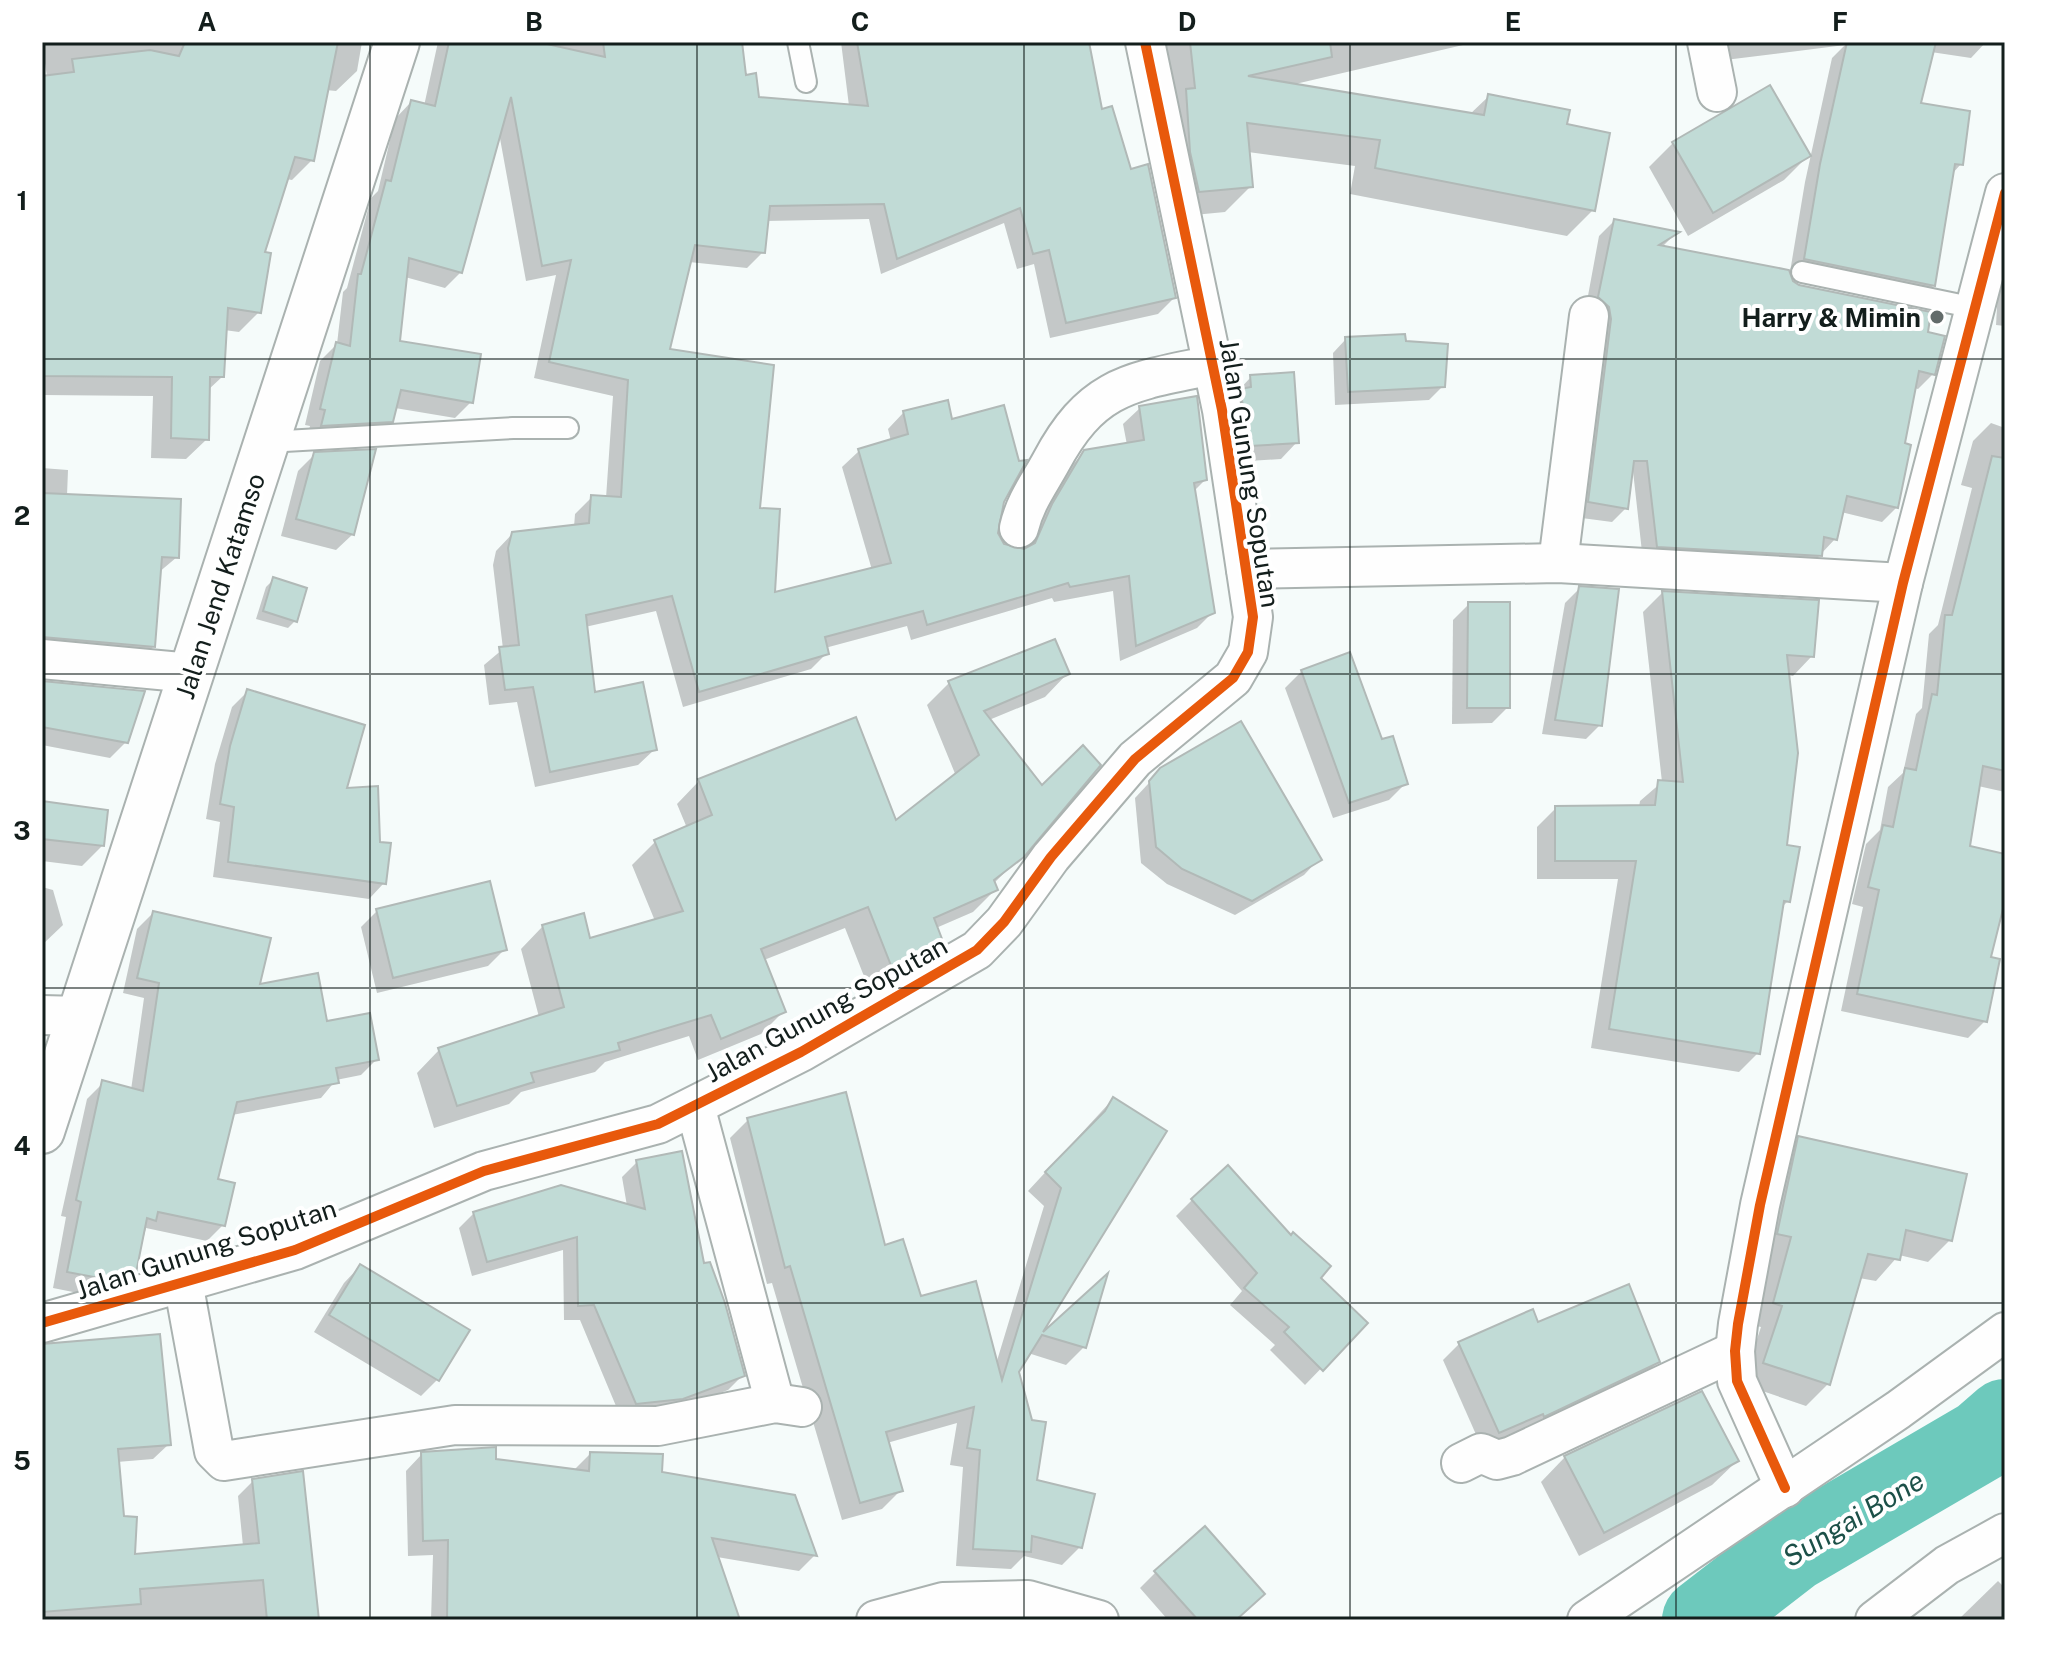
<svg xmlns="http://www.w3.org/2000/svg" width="2047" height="1662" font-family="'Public Sans',sans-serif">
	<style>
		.shadow { fill: #0003 }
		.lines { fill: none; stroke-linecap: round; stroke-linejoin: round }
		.river { stroke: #6dc9bc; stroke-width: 82 }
		.building { fill: #c1dbd6; stroke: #b1b9b7; stroke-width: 2 }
		.lane-casing { stroke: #aab2b0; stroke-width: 24 }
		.street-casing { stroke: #aab2b0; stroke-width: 42 }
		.secondary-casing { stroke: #aab2b0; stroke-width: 48 }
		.lane { stroke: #fefefe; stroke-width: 20 }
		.street { stroke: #fefefe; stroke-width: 38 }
		.secondary { stroke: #fefefe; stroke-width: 44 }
		.cycleway-casing { stroke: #fff; stroke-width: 15 }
		.cycleway { stroke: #e8590c; stroke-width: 10 }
		.grid { fill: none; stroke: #131e1c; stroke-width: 2; stroke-opacity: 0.55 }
		.poi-dot { fill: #626b6a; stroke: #fff; stroke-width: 3 }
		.labels { text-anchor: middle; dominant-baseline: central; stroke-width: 8; stroke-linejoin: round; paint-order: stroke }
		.poi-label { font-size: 26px; font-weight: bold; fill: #131e1c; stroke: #fff; text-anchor: end }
		.street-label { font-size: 26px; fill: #131e1c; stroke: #fff }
		.water-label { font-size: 28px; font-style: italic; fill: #1c5048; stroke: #fff }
		.neatline { fill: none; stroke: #131e1c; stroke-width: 3 }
		.grid-label { font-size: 26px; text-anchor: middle; font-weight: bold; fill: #131e1c }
	</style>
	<rect width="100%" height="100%" fill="#f5fbfa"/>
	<!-- shadow -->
	<g class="shadow">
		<path d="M42 42H362L357 71 336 91 326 90 312 160 292 180 286 179 262 254 259 312 239 332 224 330 222 377 208 390 207 439 186 459 151 458 153 396 42 395V78L47 77Z"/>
		<path d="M438 42H740L744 77 758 99 849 106 841 42H1087L1100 112 1130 171 1174 298 1158 314 1050 338 1034 264 1017 269 1004 223 881 274 869 219 766 221 763 252 747 268 689 262 667 350 757 510 773 595 872 570 842 467 859 451 891 441 888 429 904 412 951 422 1002 501 995 533 1003 546 1024 551 1068 469 1085 452 1127 445 1123 424 1140 408 1205 480 1193 492 1213 612 1197 628 1120 661 1113 591 1054 602 1052 598 911 640 907 626 825 648 827 653 811 669 683 707 656 611 585 627 594 694 655 749 638 765 535 787 517 702 489 705 484 665 503 649 493 565 496 551 512 534 574 527 575 514 591 498H606L613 396 534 378 556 275 526 281 499 133 461 272 445 288 405 277 397 343 471 402 455 418 395 408 392 421 375 437 306 441 310 426 305 425 320 361 337 344 343 292 347 288 371 198 378 191 395 119 411 102 424 106Z"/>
		<path d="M1162 42H1476L1291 85 1469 115 1489 96 1565 126 1593 210 1567 236 1350 194 1355 166 1248 152 1251 186 1225 212 1173 217Z"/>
		<path d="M1715 42H1986L1971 58 1931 52 1918 105 1961 164 1952 174 1933 286 1917 302 1789 275 1791 282 1926 334 1933 374 1918 389 1914 388 1903 445 1897 507 1882 522 1841 512 1835 539 1806 570 1643 561 1633 471 1626 508 1612 522 1574 517 1585 312 1599 236 1614 221 1676 233 1662 247 1790 272 1805 182 1832 58 1845 45 1717 61Z"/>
		<path d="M1673 143 1808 156 1784 180 1688 236 1649 167Z"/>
		<path d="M2005 250V326L1996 325 2000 255Z"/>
		<path d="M1346 339 1404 342 1443 386 1429 400 1335 405 1333 353Z"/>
		<path d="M1251 377 1297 442 1281 459 1234 462 1235 394Z"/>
		<path d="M1991 423 2005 428V792L1978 786 1967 847 2005 856V892L1989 958 1985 1021 1968 1038 1841 1011 1863 907 1852 904 1866 844 1880 830 1888 787 1903 773 1916 714 1922 708 1929 634 1938 625 1972 488 1961 485 1973 441Z"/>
		<path d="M315 454 353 534 336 550 281 536 298 471Z"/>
		<path d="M42 468 68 470 67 496 177 557 158 573 153 647 137 662 42 653Z"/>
		<path d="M274 579 295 621 288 628 256 619 266 587Z"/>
		<path d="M1580 588 1600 725 1586 739 1542 734 1565 603Z"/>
		<path d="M1662 593 1812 656 1793 676 1787 675 1784 846 1788 901 1781 908 1758 1053 1739 1072 1591 1048 1618 879H1537V827L1556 808 1639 807 1640 801 1662 782 1643 612Z"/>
		<path d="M1469 604 1508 707 1492 723 1452 724 1453 620Z"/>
		<path d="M1302 671 1380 742 1406 783 1389 800 1333 818 1285 688Z"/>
		<path d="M1067 674 1045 697 989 720 1022 856 993 884 996 889 973 912 936 928 942 943 919 966 871 994 845 928 764 960 784 1011 761 1034 698 1060 689 1036 605 1062 595 1072 521 1092 509 1104 434 1128 417 1073 439 1050 539 1017 521 949 543 926 589 941 655 921 632 865 655 842 687 828 677 804 699 781 895 823 956 776 927 705 950 682Z"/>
		<path d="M42 683 126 742 110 758 42 745Z"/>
		<path d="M247 692 344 790 378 844 384 883 369 899 213 877 220 822 206 819 215 764 232 707Z"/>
		<path d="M1161 770 1319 859 1304 875 1235 915 1167 884 1141 863 1135 798Z"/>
		<path d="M42 803 102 846 82 866 42 861Z"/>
		<path d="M42 887 53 890 63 925 42 945Z"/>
		<path d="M377 911 505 949 488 966 377 993 361 927Z"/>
		<path d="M153 913 258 987 325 1024 377 1059 361 1075 336 1080 321 1098 232 1115 215 1181 223 1225 207 1241 146 1228 135 1272 118 1288 93 1296 53 1288 66 1217 61 1216 87 1099 103 1083 131 1090 144 998 123 993 137 929Z"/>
		<path d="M1113 1099 1037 1340 1104 1279 1084 1347 1066 1365 1028 1353 1017 1372 1035 1481 1080 1547 1062 1565 1024 1556 1011 1569 956 1566 963 1467 950 1465 957 1423 887 1443 900 1491 882 1509 842 1520 772 1283 767 1284 730 1138 748 1120 884 1247 919 1299 996 1364 1044 1206 1028 1191Z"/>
		<path d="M1799 1138 1950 1240 1928 1262 1899 1255 1876 1281 1859 1278 1828 1384 1806 1406 1742 1384 1761 1327 1752 1325 1770 1258 1756 1255 1777 1160Z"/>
		<path d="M637 1162 703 1265 743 1375 728 1390 666 1413 621 1418 580 1320H564L563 1250 472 1276 459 1228 474 1213 627 1206 622 1177Z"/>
		<path d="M1192 1200 1318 1278 1365 1323 1305 1385 1270 1350 1275 1345 1230 1305 1242 1291 1176 1216Z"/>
		<path d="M360 1266 437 1380 421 1396 314 1332 344 1283Z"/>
		<path d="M1537 1325 1658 1362 1641 1378 1482 1448 1443 1360 1459 1344Z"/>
		<path d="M42 1345 169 1444 153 1459 117 1462 122 1518 132 1556 243 1546 238 1496 253 1481 317 1620H42Z"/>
		<path d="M422 1454 573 1471 590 1454 660 1473 815 1555 799 1571 717 1557 738 1620H431L433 1555 408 1556 406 1471Z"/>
		<path d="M1565 1457 1737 1461 1712 1485 1579 1556 1541 1482Z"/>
		<path d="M1156 1572 1235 1620H1168L1140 1588Z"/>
		<path d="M1998 1581 2005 1588V1620H1958Z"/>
	</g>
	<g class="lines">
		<!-- river -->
		<path class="river" d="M1703 1620 1792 1551 1982 1440 2005 1420"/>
	</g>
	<!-- building -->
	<g class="building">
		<path d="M185 42H338L314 161 295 157 265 252 271 253 261 313 228 308 224 377H210L209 440 171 438 172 377 42 376V76L74 72 72 59 150 50 179 56Z"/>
		<path d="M449 42H538L605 57 603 42H742L746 75 756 73 759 97 868 106 857 42H1089L1102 109 1112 106 1131 169 1148 164 1176 298 1066 323 1049 250 1033 254 1020 208 897 259 884 204 770 206 765 253 695 245 670 349 774 365 760 508 780 509 775 592 891 563 858 449 908 434 903 411 948 400 952 419 1004 405 1019 461 1027 460 1004 502 998 533 1004 544 1024 549 1035 543 1052 504 1084 450 1144 440 1139 406 1197 396 1207 480 1194 483 1215 613 1136 646 1129 576 1070 587 1068 583 927 625 923 611 825 637 829 654 699 692 672 596 586 615 595 692 643 682 657 750 550 772 533 687 505 690 499 647 519 645 508 548 512 532 589 523 591 495 621 497 628 380 549 362 571 260 542 266 511 97 462 273 409 258 400 341 481 354 473 403 401 390 393 422 321 426 325 410 320 409 336 342 350 346 358 274H361L386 180 391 181 411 100 435 106Z"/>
		<path d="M1190 42H1330L1332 57 1248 76 1484 115 1488 94 1570 110 1567 124 1610 133 1595 211 1375 168 1380 140 1247 123 1253 187 1199 192 1190 152 1186 89 1195 88Z"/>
		<path d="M1847 42H1936L1921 103 1970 111 1963 165 1955 164 1935 286 1804 259 1820 164Z"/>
		<path d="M1770 85 1811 156 1713 213 1672 142Z"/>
		<path d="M1614 219 1680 232 1659 245 1789 270 1793 281 1799 285 1931 312 1928 332 1945 336 1935 375 1919 371 1905 443 1911 445 1898 508 1847 496 1837 540 1824 537 1822 556 1657 547 1647 461H1634L1628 509 1588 502 1611 319 1609 307 1598 297Z"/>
		<path d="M1405 334 1406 341 1448 344 1445 387 1348 392 1345 337Z"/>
		<path d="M1294 372 1299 443 1250 446 1240 389 1251 387 1250 375Z"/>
		<path d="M376 449 354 535 296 519 314 452Z"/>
		<path d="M1992 456 2005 458V771L1983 766 1970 846 2005 854V901L1991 957 2000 959 1987 1022 1857 994 1879 890 1868 887 1883 825 1893 827 1905 768 1916 770 1932 694 1937 695 1945 615H1952Z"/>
		<path d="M42 493 181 499 179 558 162 557 155 647 42 637Z"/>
		<path d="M273 577 307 588 297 622 263 611Z"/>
		<path d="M1579 586 1619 589 1602 726 1555 720Z"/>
		<path d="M1662 591 1819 600 1814 657 1787 655 1798 753 1787 845 1800 847 1790 902 1784 901 1760 1054 1609 1029 1636 861H1555V806L1655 805 1658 780 1683 782Z"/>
		<path d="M1468 602H1510V708H1467Z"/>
		<path d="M1055 639 1070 674 984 711 1042 785 1083 745 1101 765 1024 857 994 880 998 890 934 918 944 944 894 973 868 907 761 949 786 1012 721 1039 711 1015 618 1043 620 1050 531 1073 534 1082 457 1106 438 1048 564 1007 542 925 584 913 590 938 683 911 654 840 712 815 698 779 856 717 896 820 979 755 948 681Z"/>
		<path d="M1350 652 1382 739 1393 736 1408 784 1349 803 1301 670Z"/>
		<path d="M42 681 145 691 128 743 42 727Z"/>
		<path d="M247 689 365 725 347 788 378 786 380 842 391 843 386 884 228 862 234 807 220 804 230 746Z"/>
		<path d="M1241 721 1322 860 1252 901 1182 869 1156 847 1149 781 1160 768Z"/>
		<path d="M42 801 108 810 104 846 42 839Z"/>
		<path d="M490 881 507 950 393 978 376 909Z"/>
		<path d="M153 911 271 938 260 984 318 973 327 1021 370 1013 379 1060 336 1068 339 1083 237 1102 218 1179 235 1183 225 1226 158 1212 156 1221 147 1218 136 1273 110 1280 67 1272 81 1202 76 1200 102 1080 143 1091 159 983 137 978Z"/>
		<path d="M846 1092 885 1245 903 1239 921 1296 976 1281 1002 1380 1061 1188 1045 1172 1105 1111 1113 1097 1167 1131 1043 1332 1108 1273 1086 1348 1042 1335 1019 1372 1032 1420 1046 1422 1037 1480 1095 1494 1082 1548 1032 1536 1031 1552 973 1549 980 1450 967 1448 974 1407 886 1432 903 1491 860 1503 790 1266 785 1268 747 1118Z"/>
		<path d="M1798 1136 1967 1174 1952 1241 1906 1230 1900 1260 1868 1254 1830 1385 1763 1363 1782 1306 1773 1303 1791 1237 1777 1234Z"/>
		<path d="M682 1151 704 1263 710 1262 725 1303 745 1376 683 1399 636 1404 594 1305 578 1306 577 1237 487 1262 473 1212 561 1185 645 1209 636 1160Z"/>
		<path d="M1228 1165 1291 1235 1293 1232 1331 1266 1321 1278 1368 1323 1323 1371 1284 1332 1289 1327 1244 1288 1257 1273 1191 1199Z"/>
		<path d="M360 1264 470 1330 439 1381 329 1315Z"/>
		<path d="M1629 1284 1660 1362 1544 1417 1543 1414 1499 1433 1458 1342 1533 1309 1538 1322Z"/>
		<path d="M160 1334 171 1445 118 1449 124 1516 137 1517 135 1554 259 1543 252 1479 303 1471 319 1620H267L263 1580 140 1589 141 1604 42 1612V1344Z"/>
		<path d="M1702 1391 1739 1461 1604 1533 1564 1456Z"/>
		<path d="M496 1447V1459L589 1471 590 1452 663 1454 662 1472 795 1495 817 1556 712 1538 740 1620H447L448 1540 423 1541 421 1452Z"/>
		<path d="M1205 1526 1265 1594 1236 1620H1198L1154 1571Z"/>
	</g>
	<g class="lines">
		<!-- lane casing -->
		<g class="lane-casing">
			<g id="lane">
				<path d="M798 42 806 82"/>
				<path d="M1802 272 1975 308"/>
				<path d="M267 442 513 428H568"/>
			</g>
		</g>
		<!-- street casing -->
		<g class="street-casing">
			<g id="street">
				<path d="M1707 42 1717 92"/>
				<path d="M1019 528C1025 502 1039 484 1051 462 1093 383 1132 382 1213 365"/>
				<path d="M1558 563 1589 316"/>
				<path d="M1246 569 1558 563 1903 583"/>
				<path d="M42 659 191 673"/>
				<path d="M42 1015 80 1016"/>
				<path d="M695 1106 775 1403"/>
				<path d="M183 1282 214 1451 224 1461 455 1425 658 1426 775 1403 802 1407"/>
				<path d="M42 1323 295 1250 484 1171 658 1124 801 1052 977 950 1004 922 1051 857 1135 759 1233 678 1248 652 1253 617 1222 410 1145 42"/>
				<path d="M1461 1463 1481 1453 1497 1460 1512 1456 1735 1351"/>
				<path d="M1785 1488 1737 1381 1735 1351 1738 1324 1760 1205 1903 583 2005 193"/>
				<path d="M876 1620 943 1602 1028 1600 1099 1620"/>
				<path d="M1587 1620 1898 1410 2005 1332"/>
				<path d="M1875 1620 1947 1565 2005 1533"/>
			</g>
		</g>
		<!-- secondary casing -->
		<g class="secondary-casing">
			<path id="secondary" d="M42 1131 397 42"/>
		</g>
		<!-- lane -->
		<use href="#lane" class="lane"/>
		<!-- street -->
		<use href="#street" class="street"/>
		<!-- secondary -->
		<use href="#secondary" class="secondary"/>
		<!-- cycleway casing -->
		<g class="cycleway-casing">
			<g id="cycleway">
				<path d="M42 1323 295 1250 484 1171 658 1124 801 1052 977 950 1004 922 1051 857 1135 759 1233 678 1248 652 1253 617 1222 410 1145 42"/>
				<path d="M1785 1488 1737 1381 1735 1351 1738 1324 1760 1205 1903 583 2005 193"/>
			</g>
		</g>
		<!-- cycleway -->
		<use href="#cycleway" class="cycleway"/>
	</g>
	<!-- grid -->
	<path class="grid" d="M370 42V1620M697 42V1620M1024 42V1620M1350 42V1620M1676 42V1620M42 359H2005M42 674H2005M42 988H2005M42 1303H2005"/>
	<!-- markers -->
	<circle class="poi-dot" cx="1937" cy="317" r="8"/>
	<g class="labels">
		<!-- poi labels -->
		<g class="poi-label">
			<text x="1921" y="317">Harry &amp; Mimin</text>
		</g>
		<!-- street labels -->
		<g class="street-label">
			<text transform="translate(1250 473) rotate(81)">Jalan Gunung Soputan</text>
			<text transform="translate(220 586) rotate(-72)">Jalan Jend Katamso</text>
			<text transform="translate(826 1009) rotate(-29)">Jalan Gunung Soputan</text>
			<text transform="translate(206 1249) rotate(-18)">Jalan Gunung Soputan</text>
		</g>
		<!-- water labels -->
		<g class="water-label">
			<text transform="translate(1853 1518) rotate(-31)">Sungai Bone</text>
		</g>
	</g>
	<!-- border -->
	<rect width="2047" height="1662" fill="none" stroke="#ffffff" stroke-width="88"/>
	<rect x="44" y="44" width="1959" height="1574" class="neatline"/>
	<g class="grid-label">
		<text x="207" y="31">A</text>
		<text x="534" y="31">B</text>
		<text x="860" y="31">C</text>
		<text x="1187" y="31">D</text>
		<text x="1513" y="31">E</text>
		<text x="1840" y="31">F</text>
		<text x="22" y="210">1</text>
		<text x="22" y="525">2</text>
		<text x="22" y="840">3</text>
		<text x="22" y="1155">4</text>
		<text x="22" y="1470">5</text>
	</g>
</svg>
